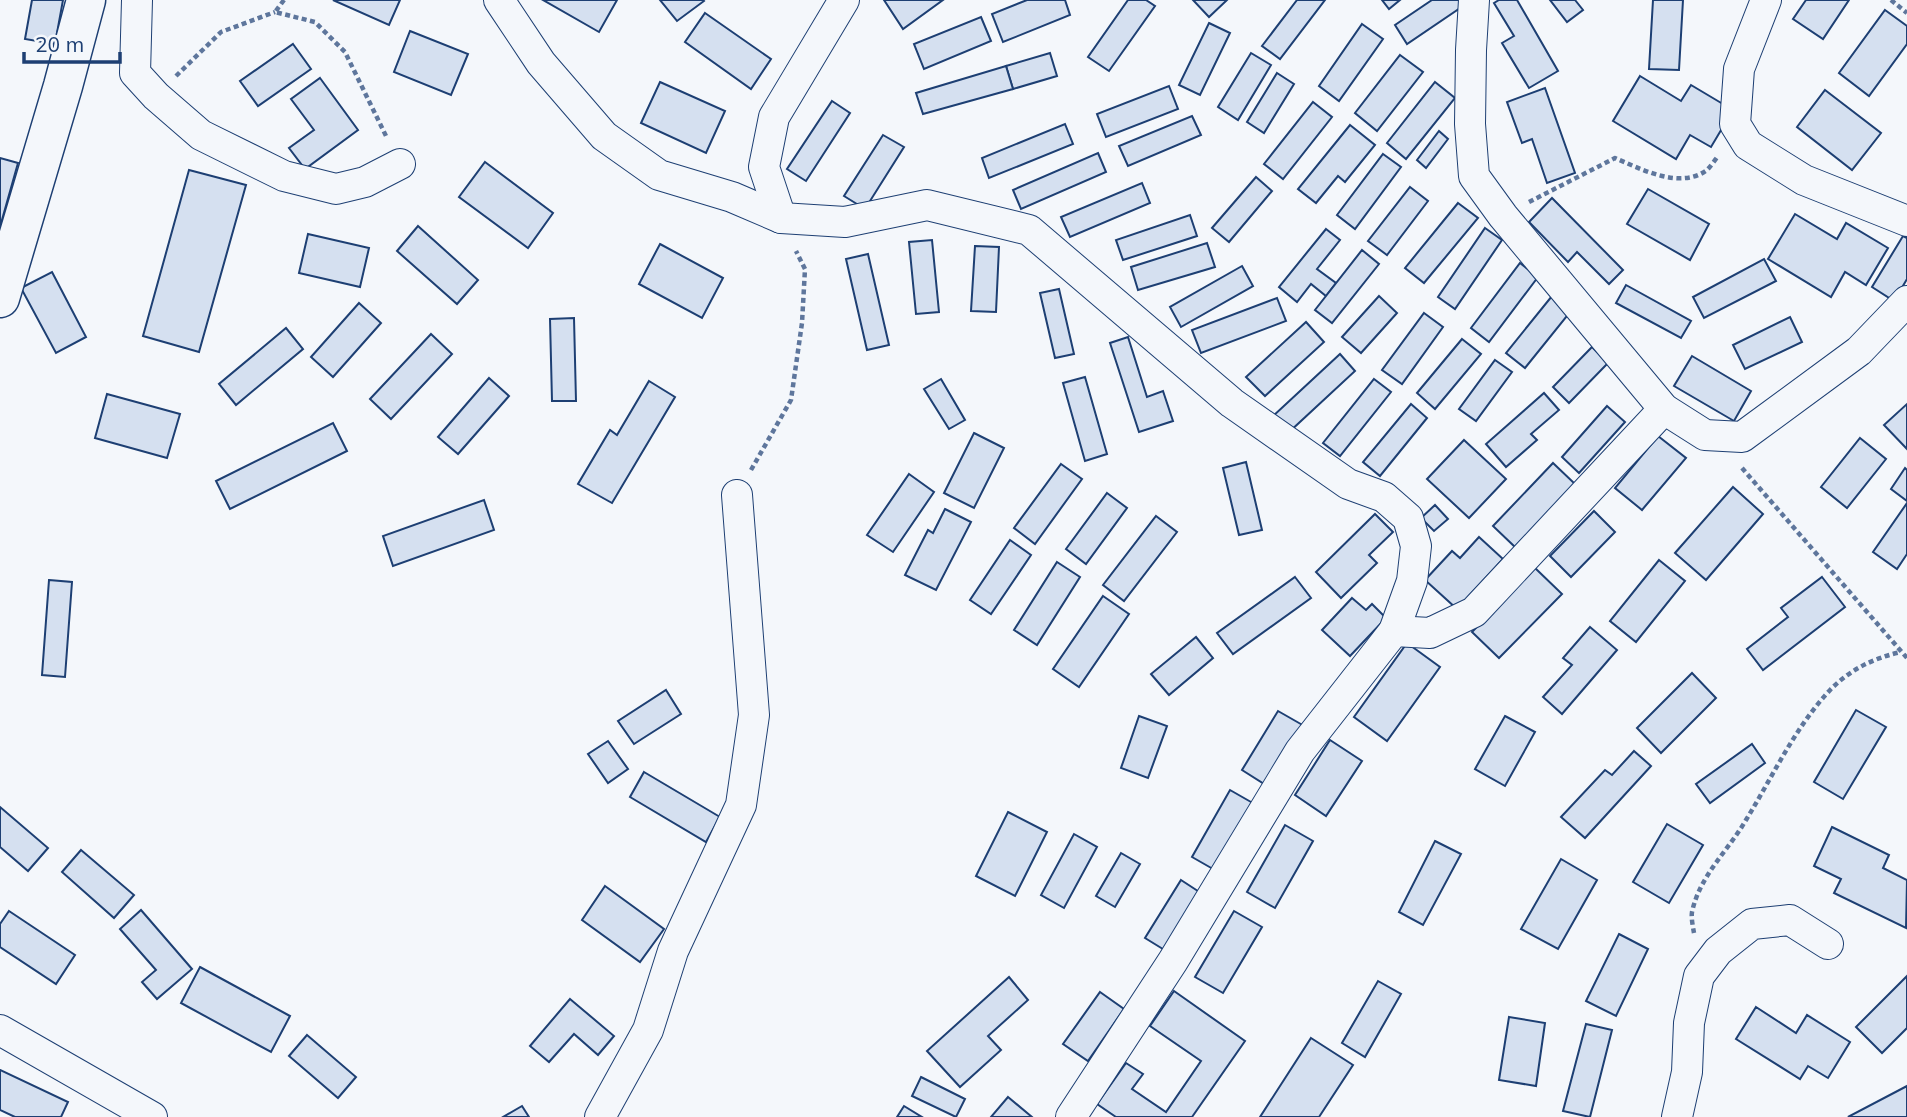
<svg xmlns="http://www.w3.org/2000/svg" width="1907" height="1117" font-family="Mulish,sans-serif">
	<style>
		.building { fill: #d5e0f0; stroke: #1d3f73; stroke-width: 2 }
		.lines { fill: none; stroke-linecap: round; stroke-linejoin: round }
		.street-casing { stroke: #1d3f73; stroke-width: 32 }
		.secondary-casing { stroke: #1d3f73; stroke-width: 41 }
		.path { stroke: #5e769c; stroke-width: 4.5; stroke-dasharray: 5 3.5; stroke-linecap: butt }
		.street { stroke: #f4f7fb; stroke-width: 30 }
		.secondary { stroke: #f4f7fb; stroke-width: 38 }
	</style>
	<rect width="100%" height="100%" fill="#f4f7fb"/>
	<!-- building -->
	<g class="building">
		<path d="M32 0H63L55 44 25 39Z"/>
		<path d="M333 0H400L389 25Z"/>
		<path d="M543 0H617L599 32Z"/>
		<path d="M660 0H703L704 1 677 21Z"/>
		<path d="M884 0H943L903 29Z"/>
		<path d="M1027 0H1065L1070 15 1003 42 992 14Z"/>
		<path d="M1128 0H1146L1155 6 1109 71 1088 57Z"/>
		<path d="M1193 0H1227L1209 17Z"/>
		<path d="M1297 0H1325L1280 59 1262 46Z"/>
		<path d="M1382 0H1400L1389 9Z"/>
		<path d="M1432 0H1463L1466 4 1407 44 1395 25Z"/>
		<path d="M1499 0H1517L1558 71 1529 88 1502 43 1514 36 1494 3Z"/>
		<path d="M1550 0H1575L1583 10 1567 22Z"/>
		<path d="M1653 0H1683L1679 70 1649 69Z"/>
		<path d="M1806 0H1849L1823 39 1793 19Z"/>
		<path d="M1885 10 1907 26V44L1869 96 1839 73Z"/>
		<path d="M705 13 771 59 751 89 685 42Z"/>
		<path d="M981 17 991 41 924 69 914 44Z"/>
		<path d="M1209 23 1230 33 1200 95 1179 85Z"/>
		<path d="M1362 24 1383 39 1339 101 1319 86Z"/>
		<path d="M410 31 468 54 451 95 394 72Z"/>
		<path d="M293 44 311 69 258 106 240 81Z"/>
		<path d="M1050 53 1057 76 1013 89 1006 66Z"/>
		<path d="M1251 53 1271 65 1238 120 1218 107Z"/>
		<path d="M1400 55 1423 72 1377 131 1355 113Z"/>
		<path d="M1006 66 1013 89 923 114 916 93Z"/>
		<path d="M1277 73 1294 84 1264 133 1247 122Z"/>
		<path d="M1640 76 1681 101 1691 85 1733 110 1711 147 1690 135 1676 159 1613 121Z"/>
		<path d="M320 78 358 130 305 169 289 148 314 130 291 99Z"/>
		<path d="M660 82 725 111 706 153 641 123Z"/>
		<path d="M1435 82 1455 98 1406 159 1387 143Z"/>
		<path d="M1169 86 1178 109 1106 137 1097 114Z"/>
		<path d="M1545 88 1575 173 1547 183 1532 139 1522 143 1507 102Z"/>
		<path d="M1825 90 1881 133 1852 170 1797 127Z"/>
		<path d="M832 101 850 113 806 181 787 169Z"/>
		<path d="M1313 102 1332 117 1283 179 1264 164Z"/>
		<path d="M1192 116 1201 135 1128 166 1119 146Z"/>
		<path d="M1065 124 1073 144 989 178 982 158Z"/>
		<path d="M1350 125 1375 145 1345 182 1338 176 1316 203 1298 189Z"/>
		<path d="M1439 131 1448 139 1426 168 1417 160Z"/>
		<path d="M883 135 904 147 865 209 844 196Z"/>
		<path d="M1098 153 1106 172 1021 209 1013 190Z"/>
		<path d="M1383 154 1401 167 1355 229 1337 215Z"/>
		<path d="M0 158 18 163 0 227Z"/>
		<path d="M485 162 553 213 528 248 459 197Z"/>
		<path d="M189 170 246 185 199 352 143 336Z"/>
		<path d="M1256 177 1272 191 1229 242 1212 228Z"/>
		<path d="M1142 183 1150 203 1070 237 1061 217Z"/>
		<path d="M1410 187 1428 201 1387 255 1368 241Z"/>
		<path d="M1648 189 1709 224 1690 260 1627 224Z"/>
		<path d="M1552 198 1623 270 1609 284 1577 252 1568 262 1529 222Z"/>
		<path d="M1458 203 1478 218 1424 283 1405 268Z"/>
		<path d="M1795 214 1837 239 1846 223 1888 248 1866 285 1845 272 1831 297 1768 259Z"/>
		<path d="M1190 215 1197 236 1123 260 1116 240Z"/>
		<path d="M418 226 478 280 457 304 397 251Z"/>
		<path d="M1485 228 1502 240 1455 309 1438 297Z"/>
		<path d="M1326 229 1340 240 1317 269 1336 283 1326 296 1311 284 1297 302 1279 287Z"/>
		<path d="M308 234 369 248 360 287 299 273Z"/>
		<path d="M1903 236 1907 238V279L1894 301 1872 287Z"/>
		<path d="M932 240 939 312 916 314 909 242Z"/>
		<path d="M1207 243 1215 267 1138 290 1131 267Z"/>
		<path d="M660 244 723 278 702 318 639 284Z"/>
		<path d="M975 246 999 247 996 312 971 311Z"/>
		<path d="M1362 250 1379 264 1332 323 1315 310Z"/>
		<path d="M868 254 889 345 867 350 846 259Z"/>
		<path d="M1764 259 1776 281 1704 318 1693 297Z"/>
		<path d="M1520 263 1538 277 1489 342 1471 328Z"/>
		<path d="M1242 266 1253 286 1181 327 1170 307Z"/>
		<path d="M52 272 86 337 56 353 21 288Z"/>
		<path d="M1626 285 1691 321 1681 338 1616 303Z"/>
		<path d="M1059 289 1074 354 1055 358 1040 293Z"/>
		<path d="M1379 296 1397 313 1361 353 1342 337Z"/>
		<path d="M1552 296 1571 311 1525 368 1506 353Z"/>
		<path d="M1277 298 1286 321 1201 353 1192 330Z"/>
		<path d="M359 303 381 323 333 377 311 357Z"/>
		<path d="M1424 313 1443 327 1402 384 1382 370Z"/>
		<path d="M1790 317 1802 342 1745 369 1733 345Z"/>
		<path d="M574 318 576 401H552L550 319Z"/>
		<path d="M1306 322 1324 342 1265 396 1246 377Z"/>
		<path d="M286 328 303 349 236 405 219 384Z"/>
		<path d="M431 334 452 354 391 419 370 399Z"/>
		<path d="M1128 337 1147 397 1163 391 1173 421 1139 432 1110 343Z"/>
		<path d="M1462 339 1481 354 1435 409 1417 393Z"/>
		<path d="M1592 347 1608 363 1569 403 1553 387Z"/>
		<path d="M1340 354 1355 371 1288 433 1272 417Z"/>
		<path d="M1692 356 1751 391 1734 421 1674 386Z"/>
		<path d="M1495 360 1512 372 1476 421 1459 409Z"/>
		<path d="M1085 377 1107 454 1085 461 1063 383Z"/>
		<path d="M489 378 509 396 458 454 438 437Z"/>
		<path d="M941 379 965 420 949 429 924 389Z"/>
		<path d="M1374 379 1391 392 1340 456 1323 443Z"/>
		<path d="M649 381 675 397 612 503 578 484 610 430 617 435Z"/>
		<path d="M1544 393 1559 410 1531 434 1537 440 1506 467 1486 444Z"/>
		<path d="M107 394 180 414 167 458 95 438Z"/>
		<path d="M1411 404 1427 418 1380 476 1363 462Z"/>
		<path d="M1907 404V449L1884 425Z"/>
		<path d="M1607 406 1625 422 1579 473 1562 457Z"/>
		<path d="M333 423 347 451 230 509 216 481Z"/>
		<path d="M974 433 1004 448 974 508 944 493Z"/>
		<path d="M1658 436 1686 458 1642 510 1615 488Z"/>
		<path d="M1860 438 1886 459 1847 508 1821 487Z"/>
		<path d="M1464 440 1506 479 1469 518 1427 479Z"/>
		<path d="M1246 462 1262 530 1239 535 1223 468Z"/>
		<path d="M1553 463 1575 484 1515 547 1493 526Z"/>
		<path d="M1061 464 1082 479 1035 544 1014 528Z"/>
		<path d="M1905 468 1907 470V501L1891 489Z"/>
		<path d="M909 474 934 492 893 552 867 535Z"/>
		<path d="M1733 487 1763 514 1706 580 1675 553Z"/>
		<path d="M1107 493 1127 508 1086 564 1066 549Z"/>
		<path d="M484 500 494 530 393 566 383 536Z"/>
		<path d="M1907 503V554L1897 569 1873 552Z"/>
		<path d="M1435 505 1448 519 1434 531 1421 518Z"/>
		<path d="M945 509 971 522 936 590 905 575 928 530 933 533Z"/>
		<path d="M1594 511 1615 532 1571 577 1550 556Z"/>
		<path d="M1375 514 1393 532 1369 555 1377 563 1341 598 1316 572Z"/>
		<path d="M1156 516 1177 532 1124 601 1103 585Z"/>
		<path d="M1479 537 1503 559 1457 609 1425 580 1452 551 1460 558Z"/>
		<path d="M1010 540 1031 555 991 614 970 600Z"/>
		<path d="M1659 560 1685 581 1636 642 1610 621Z"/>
		<path d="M1057 562 1080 577 1037 645 1014 630Z"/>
		<path d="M1534 567 1562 594 1499 658 1472 632Z"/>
		<path d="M1295 577 1311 598 1233 654 1217 633Z"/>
		<path d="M1822 577 1845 607 1763 670 1747 649 1788 617 1781 608Z"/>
		<path d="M49 580 72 582 65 677 42 675Z"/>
		<path d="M1103 596 1129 614 1079 687 1053 669Z"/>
		<path d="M1352 598 1366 610 1372 604 1386 618 1350 656 1322 630Z"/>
		<path d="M1590 627 1617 650 1562 714 1543 697 1572 665 1563 658Z"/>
		<path d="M1196 637 1213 658 1169 695 1151 674Z"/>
		<path d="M1407 643 1440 667 1387 741 1354 717Z"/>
		<path d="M1692 673 1716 698 1661 753 1637 728Z"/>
		<path d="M666 690 681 714 634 744 618 721Z"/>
		<path d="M1856 710 1886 727 1843 799 1814 782Z"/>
		<path d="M1278 711 1306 727 1269 787 1242 770Z"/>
		<path d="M1139 716 1167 726 1148 778 1121 768Z"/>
		<path d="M1505 716 1535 732 1505 786 1475 769Z"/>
		<path d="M1330 740 1362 761 1326 816 1295 795Z"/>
		<path d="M608 741 628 769 608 783 588 754Z"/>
		<path d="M1752 744 1765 763 1710 803 1696 784Z"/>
		<path d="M1634 751 1651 766 1585 838 1561 817 1605 770 1612 775Z"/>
		<path d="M644 772 720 817 706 842 630 797Z"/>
		<path d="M1230 790 1258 806 1220 873 1192 857Z"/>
		<path d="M0 807 48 848 28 871 0 847Z"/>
		<path d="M1008 812 1047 832 1015 896 976 876Z"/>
		<path d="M1667 824 1703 845 1669 903 1633 882Z"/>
		<path d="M1285 825 1313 841 1275 908 1247 892Z"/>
		<path d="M1832 827 1889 855 1883 868 1907 880 1906 928 1834 893 1841 879 1814 866Z"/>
		<path d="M1074 834 1097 847 1064 908 1041 895Z"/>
		<path d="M1435 841 1461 854 1423 925 1399 912Z"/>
		<path d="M81 850 134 895 114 918 62 872Z"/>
		<path d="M1121 853 1140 864 1115 907 1096 896Z"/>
		<path d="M1561 859 1597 880 1558 949 1521 929Z"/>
		<path d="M1181 880 1207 897 1171 954 1145 938Z"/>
		<path d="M605 886 664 929 640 962 582 920Z"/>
		<path d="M141 910 192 969 157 999 142 982 156 970 120 929Z"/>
		<path d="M9 911 75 955 56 984 0 947V924Z"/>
		<path d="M1234 911 1262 927 1223 993 1195 977Z"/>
		<path d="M1619 934 1648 949 1616 1016 1586 1001Z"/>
		<path d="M200 967 290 1016 271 1052 181 1003Z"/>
		<path d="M1907 976V1028L1882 1053 1856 1027Z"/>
		<path d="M1009 977 1028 1000 988 1036 1001 1050 960 1087 927 1051Z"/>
		<path d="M1378 981 1401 994 1365 1057 1342 1043Z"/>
		<path d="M1174 991 1245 1041 1192 1117H1116L1097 1104 1126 1063 1143 1074 1132 1089 1166 1112 1201 1061 1150 1026Z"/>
		<path d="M1100 992 1124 1009 1088 1061 1063 1044Z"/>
		<path d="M570 999 614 1036 598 1055 574 1034 549 1062 530 1046Z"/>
		<path d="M1756 1007 1796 1033 1807 1015 1850 1042 1828 1078 1808 1066 1800 1079 1736 1039Z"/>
		<path d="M1509 1017 1545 1023 1536 1086 1499 1080Z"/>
		<path d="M1586 1024 1612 1030 1590 1117 1563 1111Z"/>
		<path d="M307 1035 356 1077 338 1098 289 1056Z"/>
		<path d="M1311 1038 1353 1065 1319 1117H1260Z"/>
		<path d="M0 1070 68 1102 61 1117H15L0 1110Z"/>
		<path d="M921 1077 965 1099 956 1117 912 1096Z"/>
		<path d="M1907 1086V1117H1848Z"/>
		<path d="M1008 1097 1032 1117H991Z"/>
		<path d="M522 1106 529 1117H503Z"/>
		<path d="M904 1106 922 1117H897Z"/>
	</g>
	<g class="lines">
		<!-- street casing -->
		<g class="street-casing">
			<g id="street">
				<path d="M137 0 135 73 156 96 201 135 284 176 336 189 365 182 400 164"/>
				<path d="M499 0 541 63 604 136 659 175 732 197 781 218 845 222 927 205 1029 230 1232 403 1348 484 1384 497 1408 518 1416 546 1412 581 1394 631"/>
				<path d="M1474 0 1471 50 1470 124 1474 176 1503 216 1664 409 1705 435 1742 437 1859 351 1907 301"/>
				<path d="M1766 0 1739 69 1735 124 1748 145 1804 180 1907 221"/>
				<path d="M781 218 764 167 774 117 844 0"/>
				<path d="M0 1030 152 1117"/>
				<path d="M600 1117 648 1030 673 951 741 805 754 715 737 495"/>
				<path d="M1071 1117 1173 961 1300 751 1394 631 1430 633 1474 612 1664 409"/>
				<path d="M1677 1117 1687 1072 1689 1023 1699 976 1718 951 1752 924 1790 920 1828 944"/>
			</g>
		</g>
		<!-- secondary casing -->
		<g class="secondary-casing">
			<path id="secondary" d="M0 298 63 86 86 0"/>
		</g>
		<!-- path -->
		<g class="path">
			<path d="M284 0 275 12 315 22 345 52 387 138"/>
			<path d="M1891 0 1907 13"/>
			<path d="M176 76 221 32 275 12"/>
			<path d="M1529 202 1615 158C1641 169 1680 190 1707 170 1711 166 1715 160 1718 156"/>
			<path d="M1742 468 1907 658"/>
			<path d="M751 470 791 400 802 323 805 269 796 251"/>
			<path d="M1694 933C1693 927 1691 918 1692 912 1700 875 1728 851 1746 820 1773 776 1795 727 1831 689 1851 669 1874 658 1901 652"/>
		</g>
		<!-- street -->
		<use href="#street" class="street"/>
		<!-- secondary -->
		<use href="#secondary" class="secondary"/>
	</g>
	<!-- scale -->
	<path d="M24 52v10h96v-10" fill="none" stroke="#1d3f73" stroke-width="3.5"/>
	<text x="35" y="52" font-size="21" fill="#1d3f73" stroke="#f4f7fb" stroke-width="5" paint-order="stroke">20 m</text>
</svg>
